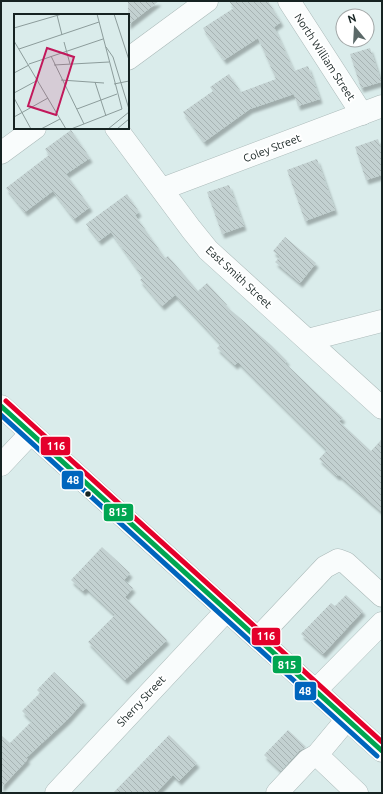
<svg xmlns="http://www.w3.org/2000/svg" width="383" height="794" font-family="Ubuntu,sans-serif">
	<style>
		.building { fill: url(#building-back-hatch); filter: url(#shadow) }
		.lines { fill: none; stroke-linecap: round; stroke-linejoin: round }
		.minor-casing { stroke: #abbab9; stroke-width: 23 }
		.major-casing { stroke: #abbab9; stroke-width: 23 }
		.minor { stroke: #f9fcfc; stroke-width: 22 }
		.major { stroke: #f9fcfc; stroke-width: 22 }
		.bus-1-casing { stroke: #fff; stroke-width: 8 }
		.bus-2-casing { stroke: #fff; stroke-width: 8 }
		.bus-3-casing { stroke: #fff; stroke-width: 8 }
		.bus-1 { stroke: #00a651; stroke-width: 5 }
		.bus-2 { stroke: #0065bd; stroke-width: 5 }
		.bus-3 { stroke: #e4002b; stroke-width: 5 }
		.bus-dot { fill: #162322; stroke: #fff; stroke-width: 1.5 }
		.labels { text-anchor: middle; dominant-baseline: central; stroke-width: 4; stroke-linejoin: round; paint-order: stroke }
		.street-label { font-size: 11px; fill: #162322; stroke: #fff }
		.inset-road { fill: none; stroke: #8c9c9b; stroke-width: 1 }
		.view { fill: #c2185b; fill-opacity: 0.15; stroke: #c2185b; stroke-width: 2 }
		.inset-edge { fill: none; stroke: #162322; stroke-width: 2 }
		.line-badge { stroke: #fff; stroke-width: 1.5 }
		.badge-label { font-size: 11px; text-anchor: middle; font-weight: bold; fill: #fff }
	</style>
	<defs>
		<pattern id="building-back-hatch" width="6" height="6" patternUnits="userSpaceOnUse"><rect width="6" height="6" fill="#c3d1d1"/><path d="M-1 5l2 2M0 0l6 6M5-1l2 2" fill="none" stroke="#a7b3b3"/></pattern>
		<filter id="shadow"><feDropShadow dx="2.5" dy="4.5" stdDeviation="1" flood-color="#0004"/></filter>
	</defs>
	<rect width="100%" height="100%" fill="#daeceb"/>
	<!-- building -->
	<g class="building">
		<path d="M128 1H159L128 25Z"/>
		<path d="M229 1H268L281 22 274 27 294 71 308 66 320 99 298 106 294 94 250 109 204 142 183 112 213 91 210 87 229 74 241 92 276 79 258 38 224 60 203 28 234 8Z"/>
		<path d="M370 48 381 82 361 88 350 54Z"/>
		<path d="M71 130 90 158 66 174 90 207 74 219 53 191 25 212 6 188 49 155 45 149Z"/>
		<path d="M378 139 382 152V175L366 180 355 147Z"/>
		<path d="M317 159 335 210 305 221 287 170Z"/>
		<path d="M229 185 244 226 222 234 207 192Z"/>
		<path d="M127 194 139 212 135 215 165 258 168 256 198 291 207 283 227 305 226 306 271 345 287 361 285 363 343 418 339 421 371 451 382 439V512L339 475 337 476 319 459 327 450 238 362 235 365 217 348 221 344 175 295 162 306 140 280 143 277 111 232 99 241 86 224Z"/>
		<path d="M285 237 316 263 300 283 275 262 280 257 273 251Z"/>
		<path d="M102 547 130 573 124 580 133 588 125 597 167 640 125 680 88 642 115 615 86 588 83 591 71 580Z"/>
		<path d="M346 595 363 611 323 654 301 634 331 603 335 606Z"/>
		<path d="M54 672 84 701 68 719 26 758 28 759 1 788V735L10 743 32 721 22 711 40 693 37 690Z"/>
		<path d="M288 730 306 747 299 751 281 771 264 755Z"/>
		<path d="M169 735 197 763 179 781 173 775 156 793H113Z"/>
	</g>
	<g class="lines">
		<!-- minor casing -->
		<g class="minor-casing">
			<g id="minor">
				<path d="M289 1 362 114"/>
				<path d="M128 59 207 1"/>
				<path d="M116 128 191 229 208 250 382 408"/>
				<path d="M1 153 35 128"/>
				<path d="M162 189 382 106"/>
				<path d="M308 340 382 321"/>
				<path d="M1 465 31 433"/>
				<path d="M258 638 325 567 338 560 346 563 382 596"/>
				<path d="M316 690 382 623"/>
				<path d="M317 755 347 719"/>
				<path d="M56 793 227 610"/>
				<path d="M277 793 308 760 317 755 357 793"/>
			</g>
		</g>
		<!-- major casing -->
		<g class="major-casing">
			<path id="major" d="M1 406 382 751"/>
		</g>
		<!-- minor -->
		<use href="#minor" class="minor"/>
		<!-- major -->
		<use href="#major" class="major"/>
		<!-- bus-1 casing -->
		<g class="bus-1-casing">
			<path id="bus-1" d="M1 406 382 751"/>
		</g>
		<!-- bus-2 casing -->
		<g class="bus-2-casing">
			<path id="bus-2" d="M1 415 377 756"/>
		</g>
		<!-- bus-3 casing -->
		<g class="bus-3-casing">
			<path id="bus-3" d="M6 401 382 742"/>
		</g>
		<!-- bus-1 -->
		<use href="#bus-1" class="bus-1"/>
		<!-- bus-2 -->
		<use href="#bus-2" class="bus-2"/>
		<!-- bus-3 -->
		<use href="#bus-3" class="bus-3"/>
	</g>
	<!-- markers -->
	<circle class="bus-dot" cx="88" cy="494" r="3.5"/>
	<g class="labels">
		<!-- street labels -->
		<g class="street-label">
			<text transform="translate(325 57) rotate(57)">North William Street</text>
			<text transform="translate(272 148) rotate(-21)">Coley Street</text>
			<text transform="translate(239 277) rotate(43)">East Smith Street</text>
			<text transform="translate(141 701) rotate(-47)">Sherry Street</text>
		</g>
	</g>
	<!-- overview -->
	<g transform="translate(14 14)">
		<rect width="115" height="115" fill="#daeceb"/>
		<path class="inset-road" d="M100 0 115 46M43 1 48 21M0 14 48 0M0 27 52 115M50 28 56 50M92 33 99 43 115 95M5 35 85 8M37 42 70 110M15 50 89 25M40 51 95 48M0 59 15 51M47 66 90 69M81 68 92 102M100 70 115 67M0 79 24 66M0 84 17 115M63 95 103 80M0 103 34 84M27 115 46 105M57 115 108 95 83 0M94 115 115 98M103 115 115 105"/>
		<path class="view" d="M33 34 60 43 42 101 14 92Z"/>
		<rect width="115" height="115" class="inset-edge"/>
	</g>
	<g class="line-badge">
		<rect x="40" y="436" width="31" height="20" rx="4" fill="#e4002b"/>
		<rect x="61" y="470" width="23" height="20" rx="4" fill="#0065bd"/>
		<rect x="103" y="503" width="31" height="19" rx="4" fill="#00a651"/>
		<rect x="251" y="627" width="30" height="19" rx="4" fill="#e4002b"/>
		<rect x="272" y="655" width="30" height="19" rx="4" fill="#00a651"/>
		<rect x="294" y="681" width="23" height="20" rx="4" fill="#0065bd"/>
	</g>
	<g class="badge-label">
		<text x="56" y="450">116</text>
		<text x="73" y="484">48</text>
		<text x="118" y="516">815</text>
		<text x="266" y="640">116</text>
		<text x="287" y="669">815</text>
		<text x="305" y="695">48</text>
	</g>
	<!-- border -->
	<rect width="383" height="794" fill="none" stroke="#162322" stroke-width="4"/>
	<!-- north arrow -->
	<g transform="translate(355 28) rotate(342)"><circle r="19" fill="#ffffff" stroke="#a2a7a7"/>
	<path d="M0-3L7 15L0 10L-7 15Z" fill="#5b6968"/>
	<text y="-6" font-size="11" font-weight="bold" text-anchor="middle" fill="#162322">N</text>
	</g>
</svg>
